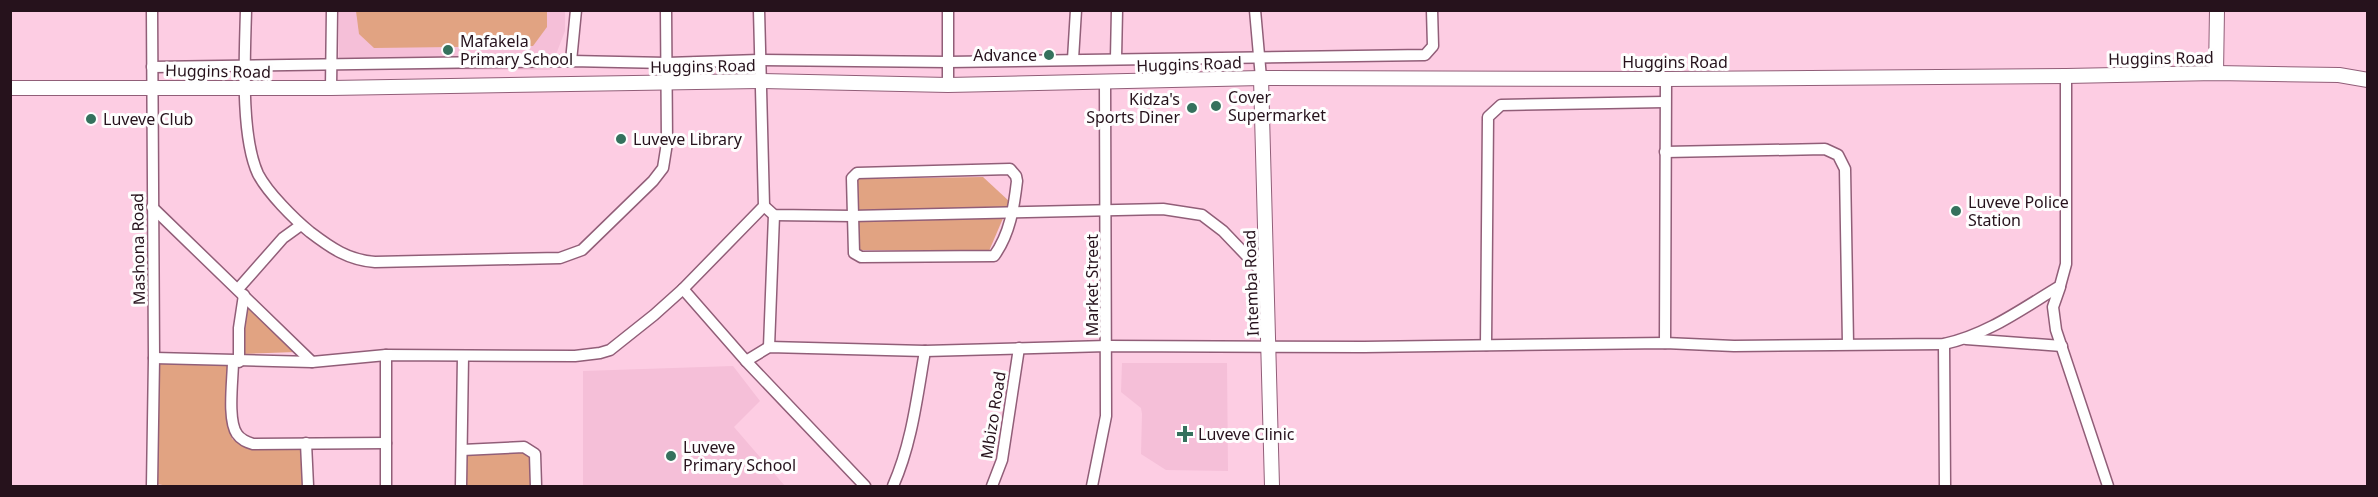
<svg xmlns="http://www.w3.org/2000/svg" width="2378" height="497" font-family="'Noto Sans',sans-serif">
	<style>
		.built { fill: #f5bfd8 }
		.green { fill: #e1a382 }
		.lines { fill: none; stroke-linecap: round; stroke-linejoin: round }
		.minor-casing { stroke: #915e78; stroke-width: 13 }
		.tertiary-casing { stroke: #915e78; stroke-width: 16 }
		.minor { stroke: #fff; stroke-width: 10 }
		.tertiary { stroke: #fff; stroke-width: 14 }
		.poi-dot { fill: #35715d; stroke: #fefefe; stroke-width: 2 }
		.labels { text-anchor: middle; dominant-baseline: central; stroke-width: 6; stroke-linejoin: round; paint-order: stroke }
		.poi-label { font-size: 16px; fill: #26121c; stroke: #fefefe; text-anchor: start }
		.street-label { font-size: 16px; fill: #26121c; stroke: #fefefe }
	</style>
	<rect width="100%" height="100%" fill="#fdcde3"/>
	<!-- built -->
	<g class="built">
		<path d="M339 11H565V31L550 70H339Z"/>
		<path d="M1122 363H1227L1228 471 1166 470 1141 454 1142 414 1141 408 1121 392Z"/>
		<path d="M733 366 760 401 734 427 785 486H583V371Z"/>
	</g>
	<!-- green -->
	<g class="green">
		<path d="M356 11H547V27L533 46 374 48 359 34Z"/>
		<path d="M983 177 1010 202 989 251 860 250 857 179Z"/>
		<path d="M245 301 296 352 242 354Z"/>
		<path d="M157 361 229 364 228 416 232 439 249 448 303 445 304 486H168L157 484Z"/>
		<path d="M523 450 532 458 533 486H465V454Z"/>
	</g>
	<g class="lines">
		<!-- minor casing -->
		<g class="minor-casing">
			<g id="minor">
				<path d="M152 10 154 358 152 486"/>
				<path d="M246 10C245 54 240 135 258 174 268 193 294 219 310 232 331 248 348 260 375 262L560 258 582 250 653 181 663 168 667 143 666 10"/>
				<path d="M948 10V85"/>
				<path d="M1255 10 1261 78"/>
				<path d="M1116 58 1117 10"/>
				<path d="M1073 59 1076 10"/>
				<path d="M571 61 576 10"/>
				<path d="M152 67 571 61 667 63 759 60 948 62 1425 55 1433 46 1432 10"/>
				<path d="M331 88 332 10"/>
				<path d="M1665 152 1825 149 1838 155 1845 169 1848 344"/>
				<path d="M1010 169 1016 176 1017 181C1014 207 1010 234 994 256L861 257 854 253 852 178 857 173Z"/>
				<path d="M764 206 774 215 852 216 1163 209 1202 215 1223 231 1267 277"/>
				<path d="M152 207 312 362"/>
				<path d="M2060 287 2053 307 2056 330 2108 486"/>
				<path d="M238 289 283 238 301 225"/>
				<path d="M683 289 746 361 865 486"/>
				<path d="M1966 339 2062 346"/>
				<path d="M1665 343 1666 79"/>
				<path d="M1944 344 1945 486"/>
				<path d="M1486 345 1488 117 1501 105 1665 102"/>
				<path d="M769 347 774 215"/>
				<path d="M386 355V486"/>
				<path d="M154 358 312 362 386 355 575 356 600 353 610 350 654 315 683 289 764 206 759 10"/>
				<path d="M233 361C233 379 227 420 237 434 241 440 247 442 253 444L386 443"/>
				<path d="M746 361 769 347 925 351 1107 346 1364 347 1665 343 1734 346 1944 344C1987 335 2023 308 2060 286L2066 264V76"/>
				<path d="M239 362V328L244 295"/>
				<path d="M306 443 308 486"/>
				<path d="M462 450 524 447 535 454 536 486"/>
				<path d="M461 486 463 356"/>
				<path d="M893 486C912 443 917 397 925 351"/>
				<path d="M992 486 1002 460 1019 348"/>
				<path d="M1092 486 1106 416 1105 83"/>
			</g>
		</g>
		<!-- tertiary casing -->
		<g class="tertiary-casing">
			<g id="tertiary">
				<path d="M2216 73 2217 10"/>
				<path d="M1261 78 1272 486"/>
				<path d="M10 88H331L759 81 948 85 1261 78 1666 79 2066 76 2216 73 2339 75 2368 80"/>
			</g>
		</g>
		<!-- minor -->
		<use href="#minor" class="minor"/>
		<!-- tertiary -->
		<use href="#tertiary" class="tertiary"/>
	</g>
	<!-- markers -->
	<g class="poi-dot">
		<circle cx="448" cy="50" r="6"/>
		<circle cx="1049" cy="55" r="6"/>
		<circle cx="1216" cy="106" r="6"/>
		<circle cx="1192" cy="108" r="6"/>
		<circle cx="91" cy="119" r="6"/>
		<circle cx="621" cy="139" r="6"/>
		<circle cx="1956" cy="211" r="6"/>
		<path d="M1182 425h6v6h6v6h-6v6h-6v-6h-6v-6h6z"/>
		<circle cx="671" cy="456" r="6"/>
	</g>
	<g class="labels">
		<!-- poi labels -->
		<g class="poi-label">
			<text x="460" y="41">Mafakela<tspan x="460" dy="18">Primary School</tspan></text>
			<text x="1037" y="55" text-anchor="end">Advance</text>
			<text x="1228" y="97">Cover<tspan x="1228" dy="18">Supermarket</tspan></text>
			<text x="1180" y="99" text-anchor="end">Kidza's<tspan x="1180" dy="18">Sports Diner</tspan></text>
			<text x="103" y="119">Luveve Club</text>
			<text x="633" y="139">Luveve Library</text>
			<text x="1968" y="202">Luveve Police<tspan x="1968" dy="18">Station</tspan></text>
			<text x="1198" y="434">Luveve Clinic</text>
			<text x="683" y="447">Luveve<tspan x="683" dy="18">Primary School</tspan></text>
		</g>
		<!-- street labels -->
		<g class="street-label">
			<text transform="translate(2161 58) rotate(-1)">Huggins Road</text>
			<text x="1675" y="62">Huggins Road</text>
			<text transform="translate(1189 64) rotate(-2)">Huggins Road</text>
			<text transform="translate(703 66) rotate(-1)">Huggins Road</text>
			<text transform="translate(218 71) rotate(1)">Huggins Road</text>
			<text transform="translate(138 249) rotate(-91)">Mashona Road</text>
			<text transform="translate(1251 283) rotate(-92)">Intemba Road</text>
			<text transform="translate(1092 285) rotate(-90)">Market Street</text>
			<text transform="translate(993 415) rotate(-81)">Mbizo Road</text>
		</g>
	</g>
	<!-- border -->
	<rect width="2378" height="497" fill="none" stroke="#26121c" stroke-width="24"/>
</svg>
